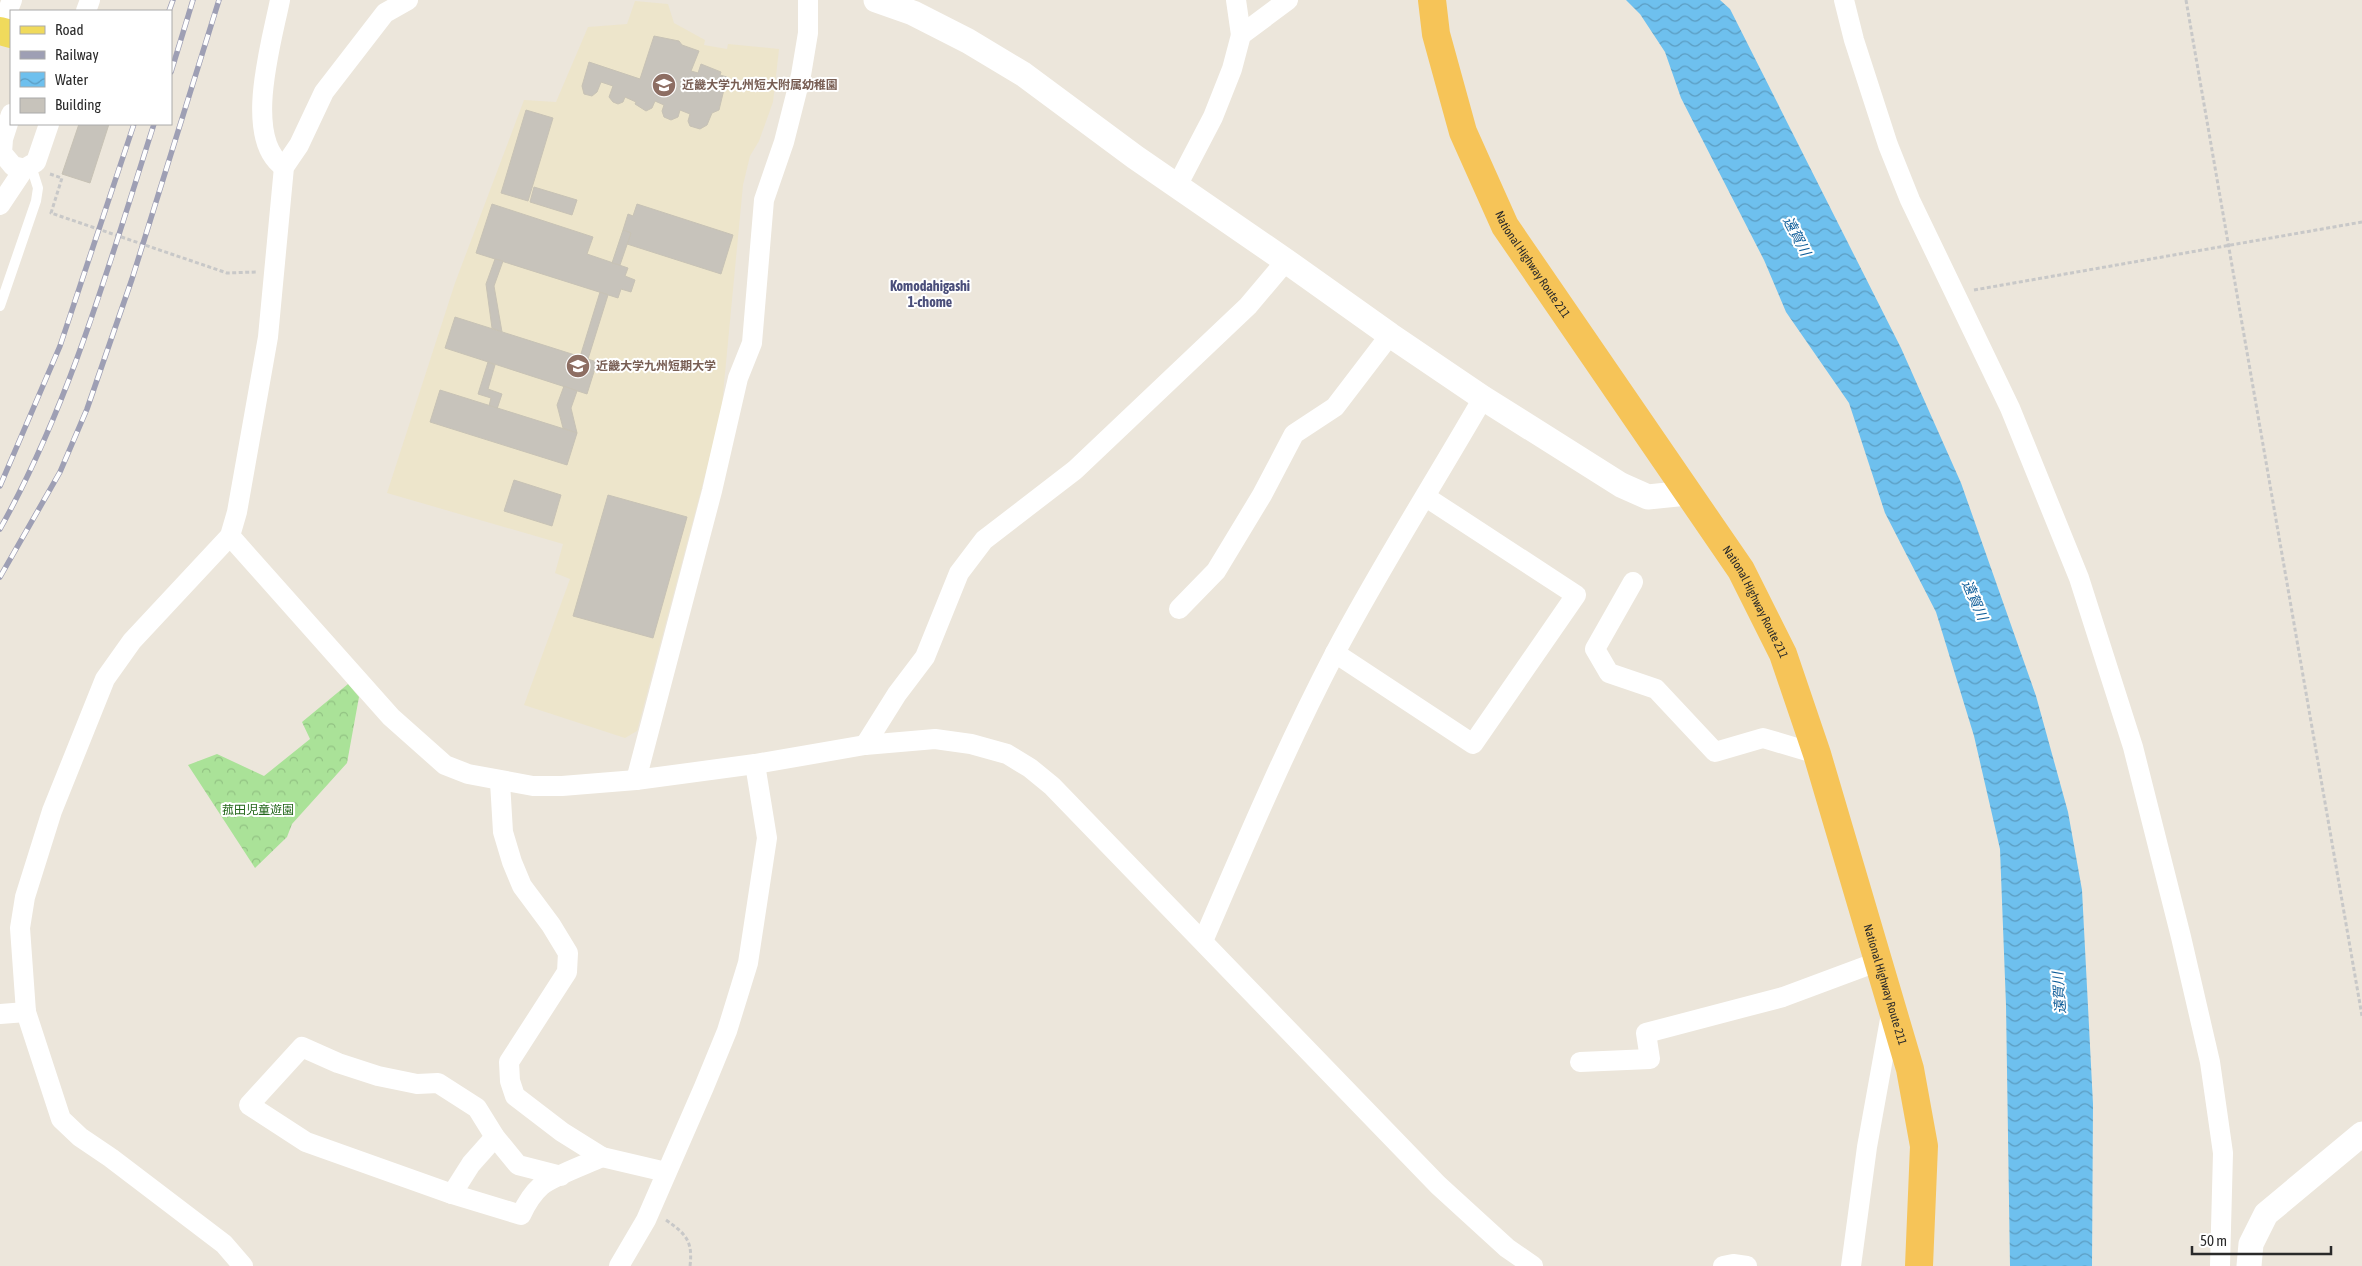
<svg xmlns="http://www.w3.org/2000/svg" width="2362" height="1266" font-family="'Asap Condensed','Noto Sans JP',sans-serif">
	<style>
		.education { fill: #ede5cb }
		.forest { fill: url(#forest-crowns) }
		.water { fill: url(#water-waves) }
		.building { fill: #c7c3bb; stroke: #c7c2b5 }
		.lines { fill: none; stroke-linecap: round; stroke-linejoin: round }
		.path { stroke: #c8c8c8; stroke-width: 3; stroke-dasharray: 4 2.5; stroke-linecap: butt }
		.service { stroke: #fff; stroke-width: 10 }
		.minor { stroke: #fff; stroke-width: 20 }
		.tertiary { stroke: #fff; stroke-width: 25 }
		.primary { stroke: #f0da5c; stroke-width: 28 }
		.trunk { stroke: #f6c458; stroke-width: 28 }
		.rail-casing { stroke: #9e9fb4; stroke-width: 5.5 }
		.rail { stroke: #fff; stroke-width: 4; stroke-dasharray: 11; stroke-linecap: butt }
		.labels { text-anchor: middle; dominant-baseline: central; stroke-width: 4; stroke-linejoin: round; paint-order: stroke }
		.education-label { font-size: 12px; font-weight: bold; fill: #785e54; stroke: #fff; text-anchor: start }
		.street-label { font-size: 12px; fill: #2a2a2a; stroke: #fff }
		.park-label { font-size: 12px; fill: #23661a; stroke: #fff }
		.water-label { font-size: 14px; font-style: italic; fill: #0e5d99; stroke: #fff }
		.neighbourhood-label { font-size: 14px; font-weight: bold; fill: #4a4e7a; stroke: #fff }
	</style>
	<defs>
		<pattern id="forest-crowns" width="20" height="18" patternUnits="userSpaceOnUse" patternTransform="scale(1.25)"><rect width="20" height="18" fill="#aae298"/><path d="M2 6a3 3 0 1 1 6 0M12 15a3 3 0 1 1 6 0" fill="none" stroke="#92c283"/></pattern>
		<pattern id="water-waves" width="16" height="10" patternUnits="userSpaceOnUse" patternTransform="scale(1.25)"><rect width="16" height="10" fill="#6ec0ee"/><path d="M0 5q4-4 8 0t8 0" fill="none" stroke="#5b9cc1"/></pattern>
	</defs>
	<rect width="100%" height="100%" fill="#ece6db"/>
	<!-- education -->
	<path class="education" d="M635 1 668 4 674 23 705 40 704 45 727 49 728 44 779 49 773 102 759 141 750 156 743 185 721 415 637 731 625 738 524 705 570 579 555 573 563 544 387 493 455 283 524 100 556 102 588 27 627 24Z"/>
	<!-- forest -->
	<path class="forest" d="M348 684 359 697 347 763 292 824 287 837 255 868 188 765 217 754 264 776 310 739 302 722Z"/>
	<!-- water -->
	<path class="water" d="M1626 0H1720L1730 9 1901 348 1961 483 2036 696 2068 812 2082 890 2093 1104 2092 1266H2010L2006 1005 2000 849 1974 736 1936 612 1885 513 1849 403 1786 312 1764 260 1681 98 1665 52 1640 14Z"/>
	<!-- building -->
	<g class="building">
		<path d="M654 36 679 41 682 45 699 51 691 71 698 73 701 64 721 72 720 75 727 77 719 110 712 113 707 125 700 129 690 126 688 121 690 114 680 110 678 117 671 120 664 117 662 111 664 105 655 101 652 108 646 111 635 104 636 102 625 97 623 102 618 104 613 102 609 97 613 86 601 82 597 92 592 96 584 94 582 86 589 62 640 79Z"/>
		<path d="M526 110 553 118 528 201 501 193Z"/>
		<path d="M79 124H109L90 183 62 174Z"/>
		<path d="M534 187 577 200 572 215 530 202Z"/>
		<path d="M492 204 593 237 587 254 628 268 625 276 635 280 631 292 621 289 618 298 476 253Z"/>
		<path d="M637 204 733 235 721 274 627 244 631 233 623 230 628 214 633 216Z"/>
		<path d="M623 230 631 233 620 265 612 263Z"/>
		<path d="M495 259 503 261 494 286 502 332 492 328 486 284Z"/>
		<path d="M600 292 608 295 588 359 580 357Z"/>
		<path d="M455 317 597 362 587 394 445 348Z"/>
		<path d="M488 362 495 365 488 389 502 394 497 409 489 406 491 398 478 394Z"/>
		<path d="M564 386 577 391 571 408 577 433 563 428 557 405Z"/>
		<path d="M440 390 577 433 567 465 430 422Z"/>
		<path d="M514 480 561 495 552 526 504 511Z"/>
		<path d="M608 495 687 517 653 638 573 616Z"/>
	</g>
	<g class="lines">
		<!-- path -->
		<g class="path">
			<path d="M2186 0 2362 1016"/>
			<path d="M50 174 62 178 51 213 227 273 256 272"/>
			<path d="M1974 290 2362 222"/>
			<path d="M666 1220C686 1234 693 1241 690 1266"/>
		</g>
		<!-- service -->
		<path class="service" d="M0 306 36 201 38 188 31 166"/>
		<!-- minor -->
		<g class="minor">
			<path d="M280 0C272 41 242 139 284 167"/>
			<path d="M1236 0 1241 35"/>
			<path d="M1844 0 1854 40 1888 145 1910 200 2010 408 2079 578 2133 747 2181 937 2210 1062 2223 1153 2220 1266"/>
			<path d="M86 11 90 0"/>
			<path d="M0 30 12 0"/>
			<path d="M11 114 3 139 2 153 13 166 24 169 36 162 49 124"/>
			<path d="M1177 186 1213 117 1232 69 1241 35 1288 0"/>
			<path d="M0 205 24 169"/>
			<path d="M230 536 391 717 445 765 468 774 533 786H562L636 780 755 764 865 745 935 739 971 744 1007 754 1030 768 1052 786 1438 1185 1507 1248 1533 1266"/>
			<path d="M1633 582 1595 649 1609 673 1656 689 1715 752 1763 738 1817 754"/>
			<path d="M1179 609 1216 571 1262 495 1294 434 1335 407 1390 335"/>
			<path d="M1335 653 1473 744 1576 595 1426 497"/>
			<path d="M865 745 897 694 925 657 959 573 984 540 1075 470 1248 306 1286 261"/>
			<path d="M636 780 712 491 738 378 752 343 764 200 784 142 801 75 808 33V0"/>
			<path d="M500 782 503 832 512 862 522 886 551 925 568 953 567 972 509 1062 510 1081 515 1096 562 1132 602 1157 666 1172"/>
			<path d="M1203 941C1245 844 1286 747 1335 653 1381 566 1434 483 1483 398"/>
			<path d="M0 1014 26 1012"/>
			<path d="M1580 1062 1650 1059 1646 1033 1783 997 1877 962"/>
			<path d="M561 1176 518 1165 495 1137 477 1108 438 1083 417 1084 378 1076 338 1063 302 1047 249 1105 306 1142 452 1194 521 1215C526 1204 532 1194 541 1186 551 1177 587 1164 602 1157"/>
			<path d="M452 1194 471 1164 495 1137"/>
			<path d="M243 1266 224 1244 111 1158 80 1137 61 1119 26 1012 20 928 25 897 52 811 105 679 132 641 230 536 237 512 268 337 284 167 299 145 324 92 385 13 408 0"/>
			<path d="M619 1266 646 1220 704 1087 727 1031 748 963 767 838 755 764"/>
			<path d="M1723 1266 1733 1264 1747 1266"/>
			<path d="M1851 1266 1867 1147 1891 1014"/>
		</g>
		<!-- tertiary -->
		<g class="tertiary">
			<path d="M876 0 913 13 968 41 1023 74 1135 157 1286 261 1390 335 1483 398 1621 485 1648 497 1687 493"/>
			<path d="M2249 1266 2251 1244 2266 1214 2362 1134"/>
		</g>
		<!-- primary -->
		<path class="primary" d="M0 31 11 34"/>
		<!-- trunk -->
		<path class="trunk" id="s1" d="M1432 0 1436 34 1463 132 1505 226 1741 570 1783 654 1817 754 1910 1069 1924 1146 1919 1266"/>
		<!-- rail casing -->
		<g class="rail-casing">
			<g id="rail">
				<path d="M169 11 173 0"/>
				<path d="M171 72 193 0"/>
				<path d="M0 486 60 346 134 124"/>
				<path d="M0 529C71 402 110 261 154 124"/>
				<path d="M0 577 60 472 87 409 132 279 219 0"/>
			</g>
		</g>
		<!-- rail -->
		<use href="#rail" class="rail"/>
	</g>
	<!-- icons -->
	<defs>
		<g id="school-disc" transform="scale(1.25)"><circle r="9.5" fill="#8d6e63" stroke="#fff"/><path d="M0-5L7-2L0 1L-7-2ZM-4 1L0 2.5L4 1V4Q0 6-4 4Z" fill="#fff"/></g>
		<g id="university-disc" transform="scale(1.25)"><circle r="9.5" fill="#8d6e63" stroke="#fff"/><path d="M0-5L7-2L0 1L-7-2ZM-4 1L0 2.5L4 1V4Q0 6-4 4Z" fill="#fff"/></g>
	</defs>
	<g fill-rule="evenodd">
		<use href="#school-disc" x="664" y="85"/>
		<use href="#university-disc" x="578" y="366"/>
	</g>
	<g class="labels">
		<!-- education labels -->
		<g class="education-label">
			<text x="682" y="85">近畿大学九州短大附属幼稚園</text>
			<text x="596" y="366">近畿大学九州短期大学</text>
		</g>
		<!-- street labels -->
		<g class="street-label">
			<text stroke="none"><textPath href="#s1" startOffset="286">National Highway Route 211</textPath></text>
			<text stroke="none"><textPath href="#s1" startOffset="691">National Highway Route 211</textPath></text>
			<text stroke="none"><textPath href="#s1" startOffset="1096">National Highway Route 211</textPath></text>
		</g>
		<!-- park labels -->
		<g class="park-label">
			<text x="258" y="810">菰田児童遊園</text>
		</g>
		<!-- water labels -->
		<g class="water-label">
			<text transform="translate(1797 236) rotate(62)">遠賀川</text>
			<text transform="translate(1975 600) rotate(66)">遠賀川</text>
			<text transform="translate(2059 993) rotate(-94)">遠賀川</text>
		</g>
		<!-- neighbourhood labels -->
		<g class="neighbourhood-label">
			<text x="930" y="286">Komodahigashi<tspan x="930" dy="16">1-chome</tspan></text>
		</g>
	</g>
	<!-- legend -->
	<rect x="10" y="10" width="162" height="115" fill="#ffffff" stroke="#aaaaaa"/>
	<rect x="20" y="26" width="25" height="8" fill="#f0da5c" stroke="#aaaaaa"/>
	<text x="55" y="35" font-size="15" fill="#2a2a2a">Road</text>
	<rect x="20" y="51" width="25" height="8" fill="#9e9fb4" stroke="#aaaaaa"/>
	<text x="55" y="60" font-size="15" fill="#2a2a2a">Railway</text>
	<rect x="20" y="72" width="25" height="15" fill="url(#water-waves)" stroke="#aaaaaa"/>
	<text x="55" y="85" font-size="15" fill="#2a2a2a">Water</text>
	<rect x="20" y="98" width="25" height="15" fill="#c7c3bb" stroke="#aaaaaa"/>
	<text x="55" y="110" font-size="15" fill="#2a2a2a">Building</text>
	<!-- scale -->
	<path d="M2192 1246v8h139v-8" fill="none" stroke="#2a2a2a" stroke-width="2.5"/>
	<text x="2200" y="1246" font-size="15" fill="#2a2a2a" stroke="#ffffff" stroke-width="4" paint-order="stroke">50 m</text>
</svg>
